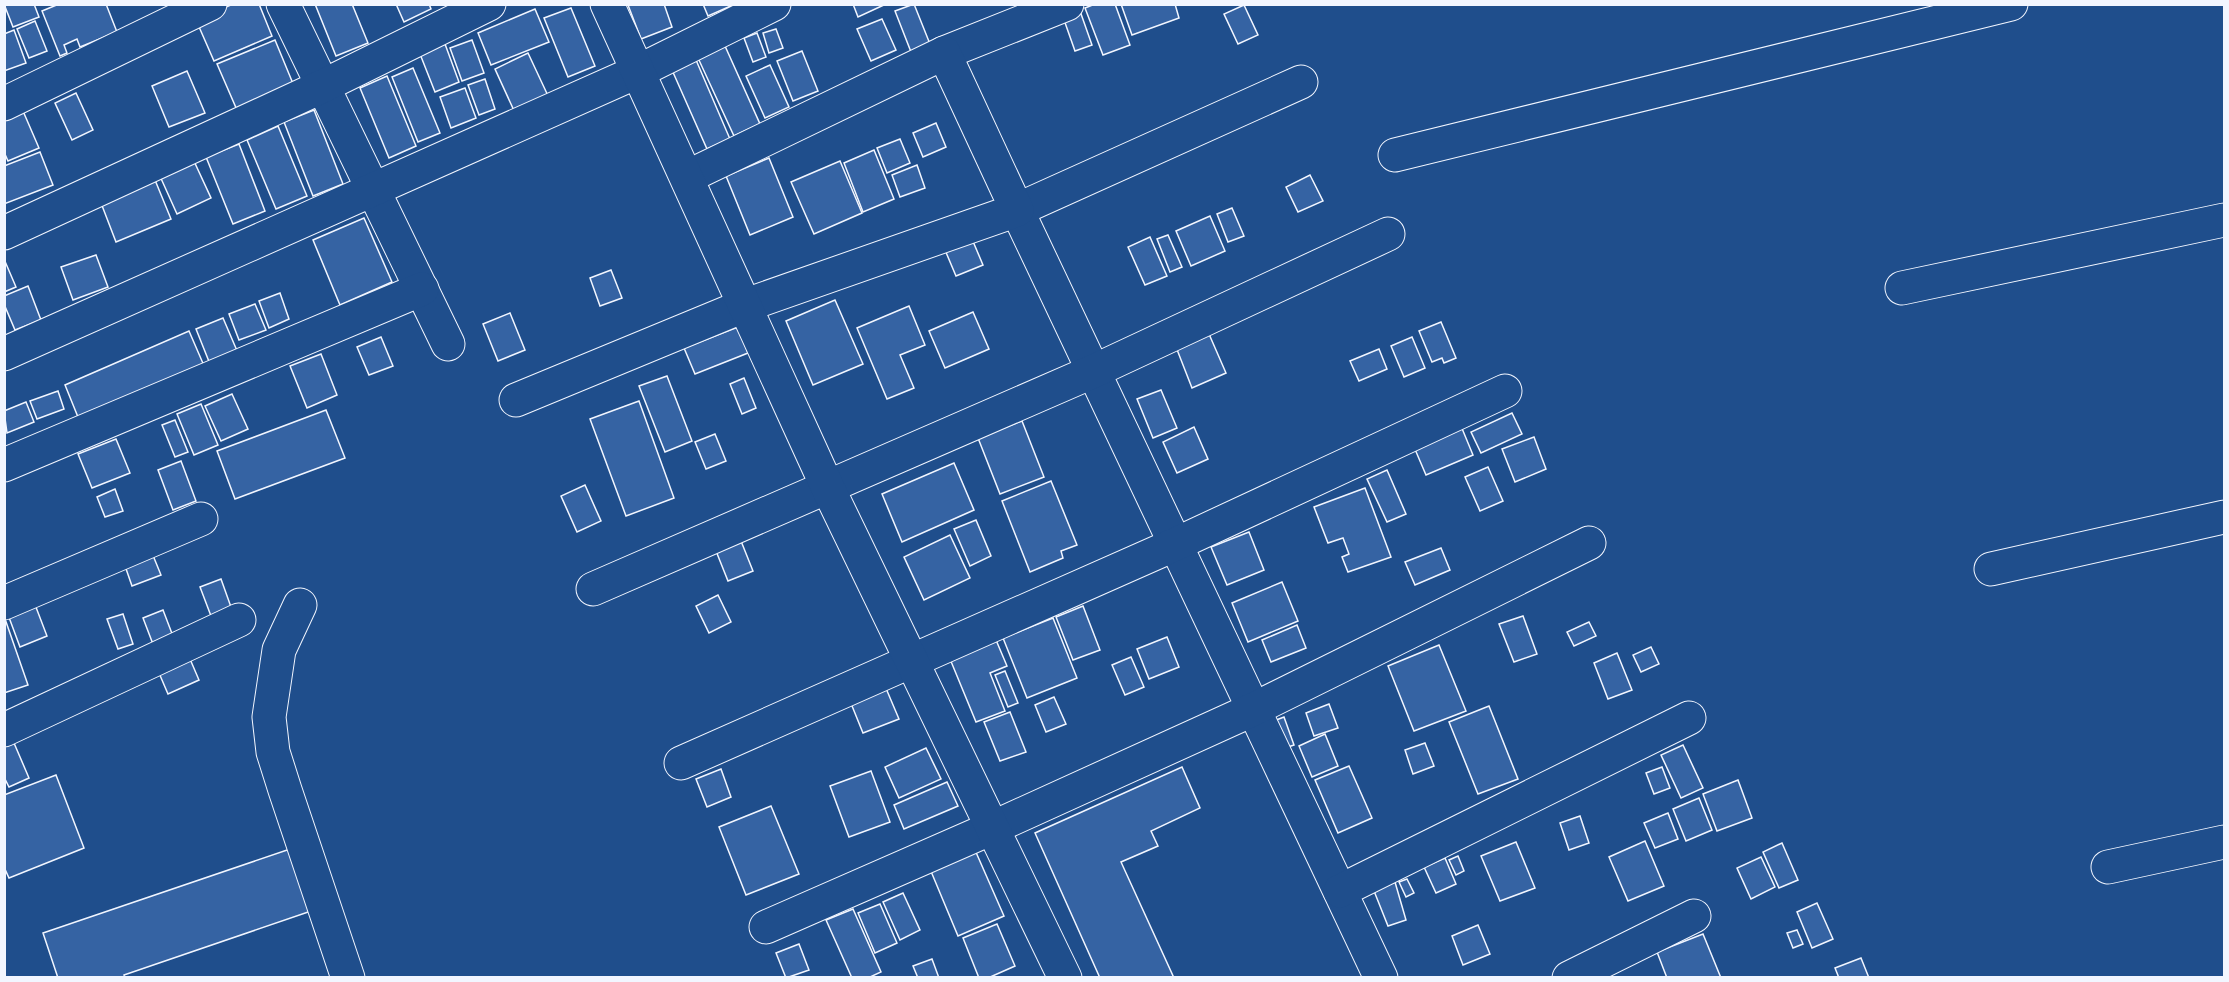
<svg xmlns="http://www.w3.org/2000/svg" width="2229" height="982" font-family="Barlow,sans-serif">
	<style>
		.building { fill: #3563a3; stroke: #f2f6ff; stroke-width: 1.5 }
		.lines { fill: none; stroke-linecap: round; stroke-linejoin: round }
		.street-casing { stroke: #f2f6ff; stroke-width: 35 }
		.secondary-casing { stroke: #f2f6ff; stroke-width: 35 }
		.street { stroke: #1f4e8c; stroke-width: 33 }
		.secondary { stroke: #1f4e8c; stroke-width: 33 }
	</style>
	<rect width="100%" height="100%" fill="#1f4e8c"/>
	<!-- building -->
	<g class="building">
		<path d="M4 4H34L39 17 13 27Z"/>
		<path d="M59 4H106L117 32 80 47 77 39 64 45 67 53 60 56 42 11Z"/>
		<path d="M233 4H259L272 36 214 61 196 20Z"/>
		<path d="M315 4H352L368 43 336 56Z"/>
		<path d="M396 4H429L431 9 404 22Z"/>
		<path d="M664 4 672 27 641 39 628 5Z"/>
		<path d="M703 4H733V5L708 16Z"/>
		<path d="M853 4H886L858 17Z"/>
		<path d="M914 4 932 49 913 57 895 11Z"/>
		<path d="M1095 4H1115L1130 45 1103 55 1085 8Z"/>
		<path d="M1121 4H1175L1179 18 1132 35Z"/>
		<path d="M1244 5 1258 35 1238 44 1224 14Z"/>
		<path d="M571 8 595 66 568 77 544 18Z"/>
		<path d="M535 9 549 42 491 65 478 33Z"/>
		<path d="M1080 11 1092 45 1075 51 1063 17Z"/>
		<path d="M882 19 896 50 871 61 857 29Z"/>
		<path d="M35 21 47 51 29 58 17 29Z"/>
		<path d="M776 29 783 48 769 53 763 33Z"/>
		<path d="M14 30 26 63 4 71V34Z"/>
		<path d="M757 33 766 57 753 62 744 38Z"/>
		<path d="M275 40 294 86 237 110 217 64Z"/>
		<path d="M472 40 484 73 462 81 450 48Z"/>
		<path d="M445 44 459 82 435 92 420 54Z"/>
		<path d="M725 46 760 124 734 136 698 58Z"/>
		<path d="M802 51 818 91 793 101 777 61Z"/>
		<path d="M528 53 550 100 516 115 495 69Z"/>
		<path d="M696 60 730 139 707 149 672 70Z"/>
		<path d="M770 65 789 107 765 118 746 76Z"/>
		<path d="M413 68 440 133 418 142 392 77Z"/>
		<path d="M187 71 205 113 169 127 152 86Z"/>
		<path d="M387 76 416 146 389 158 360 88Z"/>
		<path d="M485 79 495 109 479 115 468 85Z"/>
		<path d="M465 88 476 118 451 128 440 97Z"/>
		<path d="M76 93 93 130 72 140 55 103Z"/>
		<path d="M314 110 343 184 313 196 284 122Z"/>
		<path d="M23 111 39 148 8 161 4 152V118Z"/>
		<path d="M936 123 946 147 923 157 913 133Z"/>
		<path d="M278 126 307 196 276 209 247 140Z"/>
		<path d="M900 139 910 163 887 173 877 148Z"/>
		<path d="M239 144 265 211 233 224 206 157Z"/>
		<path d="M874 150 894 199 863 212 844 163Z"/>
		<path d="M40 152 53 185 4 204V166Z"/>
		<path d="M769 158 793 217 750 235 726 176Z"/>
		<path d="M193 159 211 198 177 214 159 174Z"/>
		<path d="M840 161 862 213 814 234 791 182Z"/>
		<path d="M917 165 925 188 900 197 892 175Z"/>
		<path d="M1310 175 1323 201 1298 212 1286 187Z"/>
		<path d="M155 180 171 219 116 242 101 203Z"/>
		<path d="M1232 208 1244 236 1228 242 1217 214Z"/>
		<path d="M1210 216 1225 251 1191 266 1176 231Z"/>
		<path d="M364 218 392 282 340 305 313 240Z"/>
		<path d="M1168 235 1182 267 1170 272 1157 239Z"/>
		<path d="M1150 237 1167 276 1145 285 1128 247Z"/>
		<path d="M972 239 983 265 956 276 945 250Z"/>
		<path d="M96 255 108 287 73 300 61 267Z"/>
		<path d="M4 259 16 287 4 292Z"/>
		<path d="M611 270 622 298 600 306 590 278Z"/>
		<path d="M28 286 41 320 15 330 4 304V296Z"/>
		<path d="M280 293 289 319 269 328 259 301Z"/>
		<path d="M835 300 863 364 813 385 786 321Z"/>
		<path d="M255 304 266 330 239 340 229 314Z"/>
		<path d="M909 306 925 345 900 355 914 388 887 399 857 328Z"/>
		<path d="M973 312 989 349 945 368 929 331Z"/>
		<path d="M510 313 525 350 498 361 483 324Z"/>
		<path d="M223 318 238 353 210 364 196 329Z"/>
		<path d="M1441 322 1456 358 1444 363 1442 358 1432 362 1419 331Z"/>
		<path d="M738 327 748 353 695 374 684 348Z"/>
		<path d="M189 331 205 368 80 422 65 385Z"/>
		<path d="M1209 334 1226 373 1192 388 1176 347Z"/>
		<path d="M381 337 393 366 369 375 357 347Z"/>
		<path d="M1412 337 1425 368 1404 377 1391 346Z"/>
		<path d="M1379 349 1387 369 1359 381 1350 361Z"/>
		<path d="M321 354 337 395 307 408 290 366Z"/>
		<path d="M667 376 692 441 665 452 639 386Z"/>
		<path d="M744 378 756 408 742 414 730 384Z"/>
		<path d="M1161 390 1177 428 1153 438 1137 399Z"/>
		<path d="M58 391 64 409 37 419 30 401Z"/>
		<path d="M232 394 248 429 221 441 205 406Z"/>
		<path d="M639 401 674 498 626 516 590 419Z"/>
		<path d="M26 402 34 422 7 433 4 411Z"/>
		<path d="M201 404 218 445 194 455 177 414Z"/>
		<path d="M326 410 345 458 235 499 217 451Z"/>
		<path d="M1512 413 1522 434 1481 453 1471 432Z"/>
		<path d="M175 420 188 452 175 457 162 425Z"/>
		<path d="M1022 421 1044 477 1000 494 978 438Z"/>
		<path d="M1461 426 1473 455 1426 475 1414 447Z"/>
		<path d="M1194 427 1208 459 1177 473 1163 442Z"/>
		<path d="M715 434 726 461 706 469 695 442Z"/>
		<path d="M1534 437 1546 469 1515 482 1502 449Z"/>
		<path d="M116 439 130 473 92 488 78 454Z"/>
		<path d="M181 461 196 501 173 510 158 470Z"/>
		<path d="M954 463 974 510 902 542 882 494Z"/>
		<path d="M1488 467 1503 501 1480 511 1465 477Z"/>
		<path d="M1387 470 1406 514 1387 522 1367 479Z"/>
		<path d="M1051 481 1077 545 1061 551 1063 558 1030 572 1002 501Z"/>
		<path d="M585 485 601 521 577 532 561 496Z"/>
		<path d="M1365 488 1391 557 1348 572 1342 557 1349 554 1343 538 1328 543 1314 507Z"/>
		<path d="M115 489 123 511 105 517 97 497Z"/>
		<path d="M976 520 991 556 970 566 954 529Z"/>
		<path d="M1249 532 1264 570 1227 585 1211 547Z"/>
		<path d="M950 535 970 578 924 600 904 557Z"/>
		<path d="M741 541 753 571 728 581 716 551Z"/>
		<path d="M1441 548 1450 570 1415 585 1405 562Z"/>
		<path d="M152 553 161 575 132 586 124 563Z"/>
		<path d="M221 579 231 607 211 616 200 587Z"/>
		<path d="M1282 582 1298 621 1248 642 1232 603Z"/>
		<path d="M718 595 731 622 709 633 696 606Z"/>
		<path d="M34 602 47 636 20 647 7 612Z"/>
		<path d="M1083 606 1100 650 1073 660 1056 617Z"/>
		<path d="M163 610 176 644 156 652 143 618Z"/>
		<path d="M123 614 133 644 118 649 107 619Z"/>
		<path d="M4 616 28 685 4 693Z"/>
		<path d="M1523 616 1537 654 1514 662 1499 624Z"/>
		<path d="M1053 618 1077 678 1027 698 1003 638Z"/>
		<path d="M1589 622 1596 636 1574 646 1567 632Z"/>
		<path d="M1297 625 1306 648 1271 662 1262 640Z"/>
		<path d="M1167 637 1179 667 1149 679 1137 649Z"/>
		<path d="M996 640 1007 666 990 673 1005 711 976 722 950 659Z"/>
		<path d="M1439 645 1466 711 1414 731 1388 666Z"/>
		<path d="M1651 647 1659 664 1641 672 1633 655Z"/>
		<path d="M187 652 199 680 168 694 156 666Z"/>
		<path d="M1617 653 1632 690 1608 699 1594 663Z"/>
		<path d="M1131 657 1144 687 1125 695 1112 665Z"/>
		<path d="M1005 671 1018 703 1008 707 995 675Z"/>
		<path d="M885 686 899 719 863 733 850 701Z"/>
		<path d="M1054 697 1066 724 1046 732 1035 705Z"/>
		<path d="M1329 704 1338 728 1314 736 1306 713Z"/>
		<path d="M1489 706 1518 779 1478 794 1449 722Z"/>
		<path d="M1010 712 1026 752 1000 761 984 722Z"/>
		<path d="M1284 717 1294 745 1282 749 1271 722Z"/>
		<path d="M1325 734 1338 766 1312 777 1299 746Z"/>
		<path d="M14 743 29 778 9 787 4 777V747Z"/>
		<path d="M1425 743 1434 766 1413 774 1405 750Z"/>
		<path d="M1683 745 1703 788 1681 798 1661 755Z"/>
		<path d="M926 748 941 779 899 798 885 767Z"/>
		<path d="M1349 766 1372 818 1338 833 1315 780Z"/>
		<path d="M1182 767 1200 808 1151 831 1158 846 1121 862 1174 978H1100L1035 833Z"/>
		<path d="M1662 767 1670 788 1654 794 1646 773Z"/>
		<path d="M721 769 731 797 707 807 696 779Z"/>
		<path d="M871 771 890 822 849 837 830 786Z"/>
		<path d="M56 775 84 848 9 878 4 867V795Z"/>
		<path d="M1738 780 1752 818 1717 831 1703 794Z"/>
		<path d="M947 782 958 806 904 829 894 805Z"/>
		<path d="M1699 798 1712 830 1686 841 1673 809Z"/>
		<path d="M771 806 799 874 746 895 719 827Z"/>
		<path d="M1668 813 1678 839 1655 848 1644 823Z"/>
		<path d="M1580 816 1589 843 1569 850 1560 823Z"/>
		<path d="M1645 841 1664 886 1628 901 1609 857Z"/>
		<path d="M1516 842 1535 888 1500 901 1481 856Z"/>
		<path d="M1782 843 1798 880 1779 888 1763 852Z"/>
		<path d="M296 847 317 909 124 975 125 978H58L43 933Z"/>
		<path d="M975 850 1004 916 958 936 930 869Z"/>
		<path d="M1458 856 1464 871 1456 875 1449 860Z"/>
		<path d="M1761 857 1775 887 1751 899 1737 868Z"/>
		<path d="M1445 858 1456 884 1436 893 1424 867Z"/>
		<path d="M1407 879 1414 893 1406 897 1399 882Z"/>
		<path d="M1395 882 1406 920 1388 926 1374 891Z"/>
		<path d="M903 893 920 930 900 940 883 902Z"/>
		<path d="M1817 903 1833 939 1812 948 1797 912Z"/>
		<path d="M880 904 897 943 875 953 858 913Z"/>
		<path d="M853 909 881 972 868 978H852L826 920Z"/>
		<path d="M997 924 1015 966 988 978H979L963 938Z"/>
		<path d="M1478 925 1490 954 1463 965 1452 936Z"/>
		<path d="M1797 930 1803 944 1793 948 1787 933Z"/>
		<path d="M1703 934 1721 978H1667L1657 952Z"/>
		<path d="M799 944 809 970 786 978 776 953Z"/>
		<path d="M1861 958 1869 978H1839L1835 968Z"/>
		<path d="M932 959 939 978H918L913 966Z"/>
	</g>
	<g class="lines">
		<!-- street casing -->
		<g class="street-casing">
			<g id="street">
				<path d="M283 4 448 344"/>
				<path d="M944 53 1067 4"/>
				<path d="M1301 82 1017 210 1381 978"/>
				<path d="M4 104 210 4"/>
				<path d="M1395 155 2011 4"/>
				<path d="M4 233 323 86 489 4"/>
				<path d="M1902 288 2224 220"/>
				<path d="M4 354 639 71 774 4"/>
				<path d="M516 400 746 305 1017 210 944 53 687 177"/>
				<path d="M4 465 422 289"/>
				<path d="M1991 569 2224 517"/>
				<path d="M593 589 1094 371 1388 234"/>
				<path d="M4 603 201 519"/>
				<path d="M300 605 279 650 269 717 273 752 285 790 348 978"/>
				<path d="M4 730 239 620"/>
				<path d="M681 763 1176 544 1505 391"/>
				<path d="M2108 867 2224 842"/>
				<path d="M1340 891 1689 718"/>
				<path d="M766 927 992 828 1254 709 1589 543"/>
				<path d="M1569 978 1694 916"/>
			</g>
		</g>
		<!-- secondary casing -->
		<g class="secondary-casing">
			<path id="secondary" d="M607 4 827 486 1065 978"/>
		</g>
		<!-- street -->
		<use href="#street" class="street"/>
		<!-- secondary -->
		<use href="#secondary" class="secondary"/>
	</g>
	<!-- border -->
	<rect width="2229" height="982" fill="none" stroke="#f2f6ff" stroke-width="12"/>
</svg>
